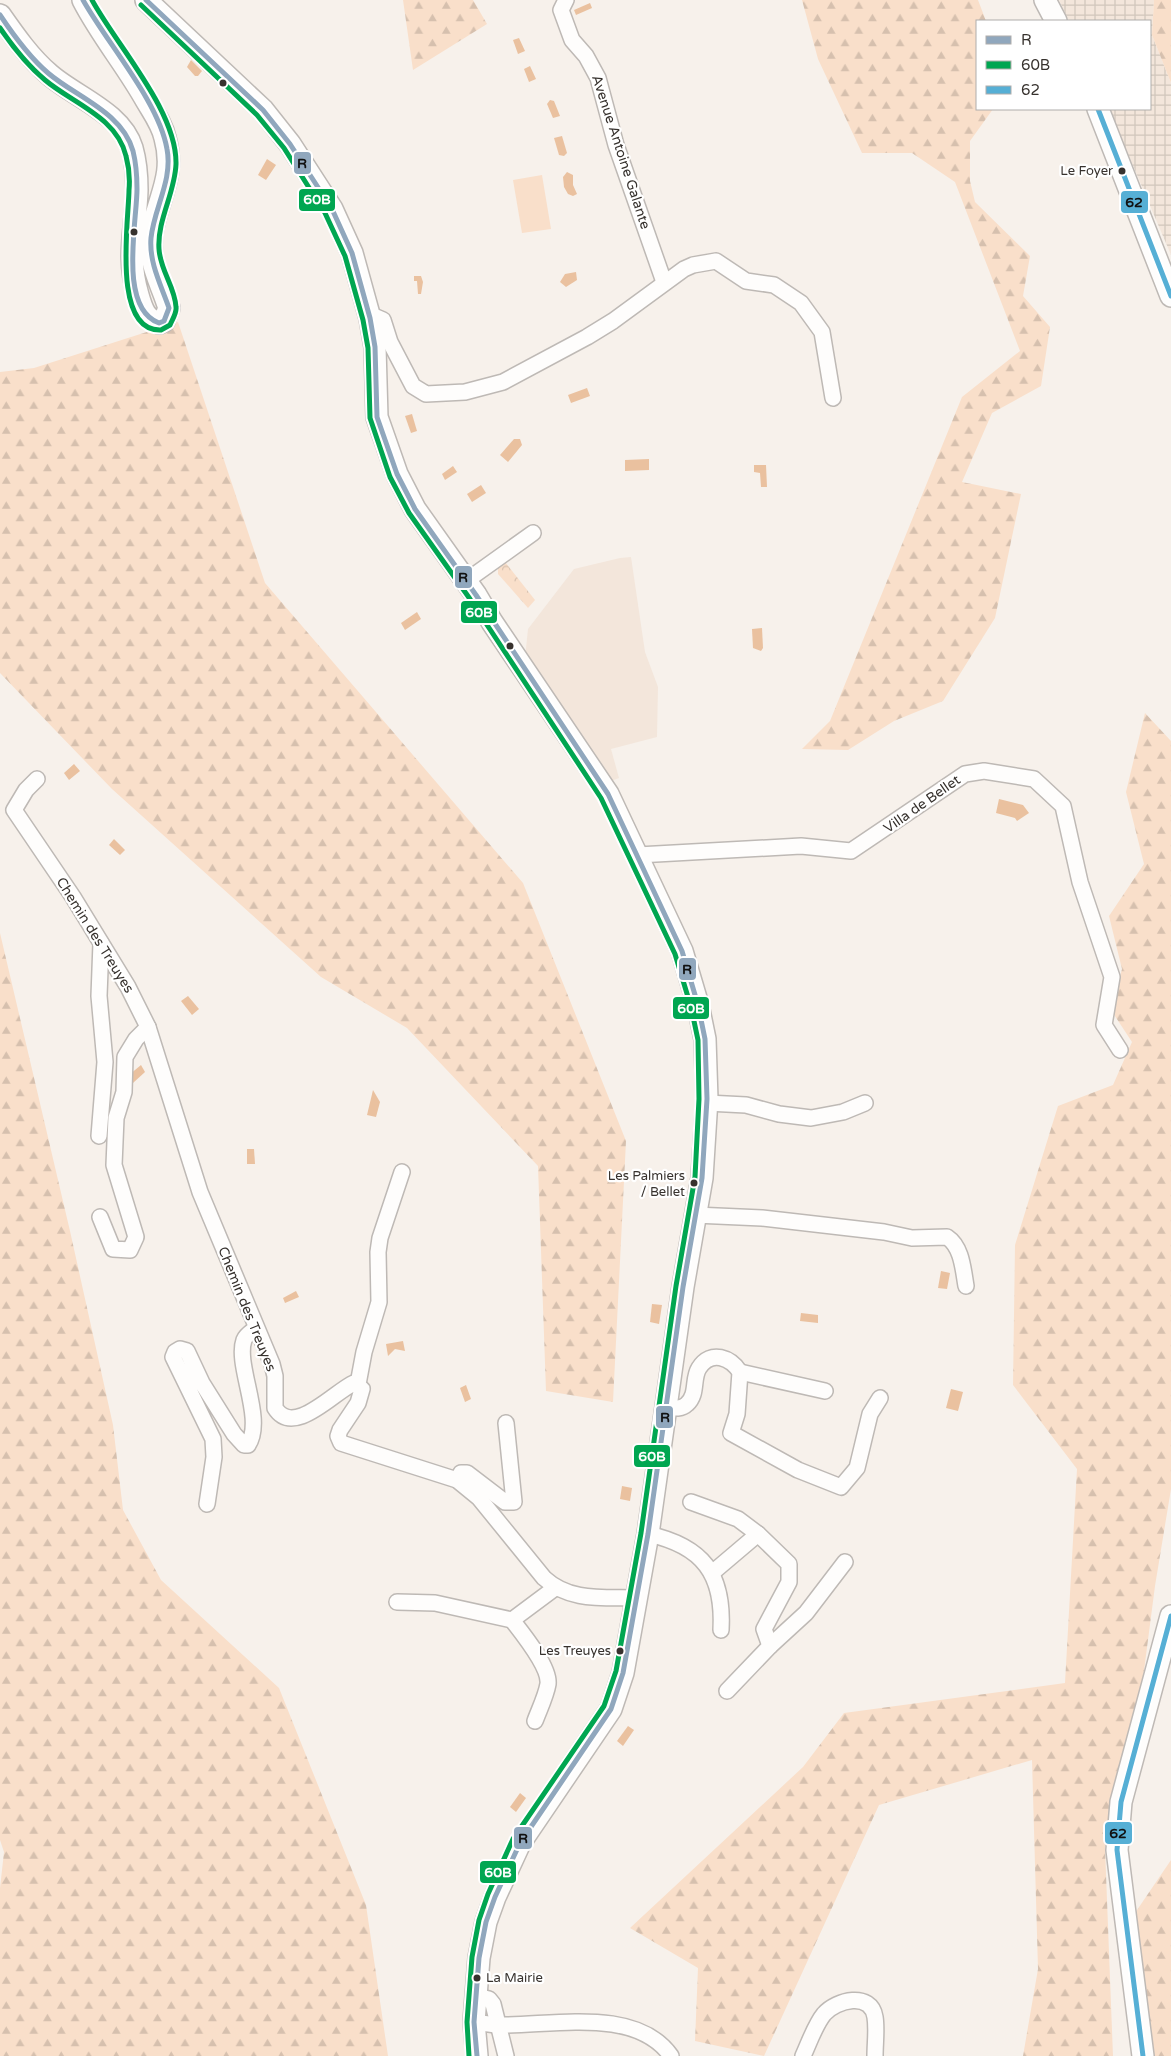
<svg xmlns="http://www.w3.org/2000/svg" width="1171" height="2056" font-family="'Varela Round',sans-serif">
	<style>
		.built { fill: #f3e6db }
		.industrial { fill: url(#industrial-grid) }
		.forest { fill: url(#forest-firs) }
		.park { fill: url(#park-crowns) }
		.pitch { fill: #f9dfca }
		.water { fill: #eac19f }
		.lines { fill: none; stroke-linecap: round; stroke-linejoin: round }
		.street-casing { stroke: #beb9b5; stroke-width: 18 }
		.secondary-casing { stroke: #beb9b5; stroke-width: 24 }
		.street { stroke: #fefdfc; stroke-width: 15 }
		.secondary { stroke: #fefdfc; stroke-width: 21 }
		.bus-1-casing { stroke: #fff; stroke-width: 9 }
		.bus-2-casing { stroke: #fff; stroke-width: 9 }
		.bus-3-casing { stroke: #fff; stroke-width: 9 }
		.bus-1 { stroke: #90a7bd; stroke-width: 5 }
		.bus-2 { stroke: #00a651; stroke-width: 5 }
		.bus-3 { stroke: #56afd5; stroke-width: 5 }
		.bus-dot { fill: #37322e; stroke: #fff; stroke-width: 2 }
		.labels { text-anchor: middle; dominant-baseline: central; stroke-width: 4.5; stroke-linejoin: round; paint-order: stroke }
		.bus-label { font-size: 13px; fill: #37322e; stroke: #fff; text-anchor: end }
		.street-label { font-size: 14px; fill: #37322e; stroke: #fff }
		.line-badge { stroke: #fff; stroke-width: 2 }
		.badge-label { font-size: 14px; text-anchor: middle; font-weight: bold; fill: #fff }
		.pale-badge-label { font-size: 14px; text-anchor: middle; font-weight: bold; fill: #111 }
	</style>
	<defs>
		<pattern id="industrial-grid" width="8" height="8" patternUnits="userSpaceOnUse" patternTransform="scale(1.25)"><rect width="8" height="8" fill="#f3e6db"/><path d="M0 4h8M4 0v8" fill="none" stroke="#d1c6bc"/></pattern>
		<pattern id="forest-firs" width="22" height="20" patternUnits="userSpaceOnUse" patternTransform="scale(1.25)"><rect width="22" height="20" fill="#f9dfca"/><path d="M5 1l3.5 6h-7zM16 11l3.5 6h-7z" fill="#d6c0ae"/></pattern>
		<pattern id="park-crowns" width="20" height="18" patternUnits="userSpaceOnUse" patternTransform="scale(1.25)"><rect width="20" height="18" fill="#f9dfca"/><path d="M2 6a3 3 0 1 1 6 0M12 15a3 3 0 1 1 6 0" fill="none" stroke="#d6c0ae"/></pattern>
	</defs>
	<rect width="100%" height="100%" fill="#f7f1eb"/>
	<!-- built -->
	<path class="built" d="M631 557 645 652 658 687 657 737 611 749 619 778 611 781 525 658 528 629 574 569 620 558Z"/>
	<!-- industrial -->
	<path class="industrial" d="M1059 0H1154L1152 35 1171 83V255L1109 109H1150V21H1069Z"/>
	<!-- forest -->
	<g class="forest">
		<path d="M403 0H473L487 24 413 70Z"/>
		<path d="M802 0H978L986 21H977V109H993L970 141V181L975 202 1030 256 1023 296 1050 327 1041 386 992 413 962 482 1021 494 995 618 943 701 894 721 848 750 802 749 830 721 962 397 1020 351 955 182 912 153H862L818 59Z"/>
		<path d="M1154 0H1171V83L1152 35Z"/>
		<path d="M178 322 265 583 523 883 626 1141 613 1402 546 1391 538 1166 407 1028 321 977 112 789 0 673V372L34 368Z"/>
		<path d="M1145 713 1171 741V1489L1155 1586 1142 1686 1105 1848 1113 2056H1023L1038 1969 1032 1760 879 1805 764 2056 695 2041 698 1968 630 1928 803 1767 844 1713 1065 1683 1077 1469 1013 1385 1015 1245 1058 1106 1113 1085 1132 1042 1111 1010 1122 969 1109 916 1144 864 1126 792Z"/>
		<path d="M0 933 70 1231 113 1425 123 1510 161 1580 279 1688 366 1905 388 2056H0V1888L4 1852 0 1840Z"/>
		<path d="M1171 1860V2056H1151L1135 1913Z"/>
	</g>
	<!-- park -->
	<path class="park" d="M505 562 535 600 528 608 498 574V567Z"/>
	<!-- pitch -->
	<path class="pitch" d="M542 175 551 229 522 233 513 180Z"/>
	<!-- water -->
	<g class="water">
		<path d="M590 3 592 8 576 15 574 10Z"/>
		<path d="M519 38 525 51 518 54 513 40Z"/>
		<path d="M191 60 202 71 198 76H195L187 67Z"/>
		<path d="M530 66 536 79 529 82 524 69Z"/>
		<path d="M550 100 554 101 560 116 553 118 547 104Z"/>
		<path d="M562 136 567 153 564 156 559 155 554 138Z"/>
		<path d="M267 159 276 165 266 180 258 175Z"/>
		<path d="M567 172 573 175V185L577 194 573 196 568 194 564 187 563 177Z"/>
		<path d="M576 272 577 280 566 287 560 282 565 274Z"/>
		<path d="M414 276H421L423 282 421 294H418L417 281H414Z"/>
		<path d="M587 388 590 396 571 403 568 395Z"/>
		<path d="M412 414 417 431 411 433 405 416Z"/>
		<path d="M514 439H520L522 445 508 462 500 455Z"/>
		<path d="M649 459V470L625 471V460Z"/>
		<path d="M754 465H766L767 487H761L760 473 754 472Z"/>
		<path d="M453 466 457 472 445 480 442 474Z"/>
		<path d="M481 485 486 493 472 502 467 494Z"/>
		<path d="M417 612 421 619 405 630 401 623Z"/>
		<path d="M762 628 763 648 761 651 753 648 752 629Z"/>
		<path d="M74 764 80 771 69 780 64 773Z"/>
		<path d="M999 799 1023 805 1029 813 1017 821 1015 818 996 813Z"/>
		<path d="M114 839 125 850 120 855 109 845Z"/>
		<path d="M188 996 199 1009 192 1015 181 1001Z"/>
		<path d="M141 1065 145 1072 133 1083 129 1075Z"/>
		<path d="M373 1090 380 1102 376 1117 367 1115Z"/>
		<path d="M247 1149H254L255 1164H247Z"/>
		<path d="M941 1271 950 1273 947 1289 938 1288Z"/>
		<path d="M296 1291 299 1297 285 1303 283 1298Z"/>
		<path d="M652 1304 662 1305 659 1324 650 1322Z"/>
		<path d="M801 1313 818 1315V1323L800 1321Z"/>
		<path d="M403 1341 405 1351 395 1349 388 1356 386 1344Z"/>
		<path d="M466 1385 471 1399 465 1402 460 1388Z"/>
		<path d="M951 1389 963 1392 958 1411 946 1408Z"/>
		<path d="M622 1486 632 1488 630 1501 620 1499Z"/>
		<path d="M628 1726 634 1730 623 1746 617 1741Z"/>
		<path d="M520 1793 526 1798 516 1812 510 1807Z"/>
	</g>
	<g class="lines">
		<!-- street casing -->
		<g class="street-casing">
			<g id="street">
				<path d="M566 0 561 10 572 40 586 56 598 78 616 145 664 282"/>
				<path d="M370 318 376 317 383 320 390 342 413 386 426 394 465 392 503 382 587 337 613 321 684 269 693 265 716 261 746 281 774 285 801 303 822 332 833 398"/>
				<path d="M466 581 533 533"/>
				<path d="M37 779 26 790 14 810 73 897 128 987 148 1027 200 1192 272 1364 275 1376V1408C294 1438 335 1391 354 1383L362 1389 358 1403 340 1430 338 1436 341 1443 457 1480 479 1498 544 1578C570 1602 603 1597 637 1598"/>
				<path d="M638 855 801 846 851 851 965 774 984 771 1034 779 1063 806 1080 882 1112 977 1104 1025 1120 1050"/>
				<path d="M707 1103 746 1105 779 1114 811 1118 843 1112 865 1103"/>
				<path d="M99 1136 105 1062 99 996 101 943"/>
				<path d="M695 1215 762 1218 884 1232 912 1238 947 1237C962 1247 963 1269 966 1286"/>
				<path d="M100 1217 113 1249 130 1250 136 1237 114 1165 116 1118 124 1092 125 1057 136 1039 148 1027"/>
				<path d="M740 1372 825 1391"/>
				<path d="M358 1384 364 1352 379 1302 378 1252 380 1238 402 1172"/>
				<path d="M665 1407C673 1408 681 1410 687 1404 698 1394 692 1379 699 1368 711 1349 731 1358 740 1372L737 1414 731 1433 798 1470 841 1487 857 1468 870 1414 880 1398"/>
				<path d="M457 1480 461 1473H467L505 1502H514L506 1423"/>
				<path d="M691 1502 738 1519 758 1534 789 1564V1582L764 1629 770 1646 727 1691"/>
				<path d="M207 1504 214 1457 213 1439 173 1357 175 1352 180 1349 187 1351 202 1383 234 1434 244 1445H248C265 1419 235 1365 244 1340 246 1335 251 1332 255 1329"/>
				<path d="M648 1534C703 1546 724 1574 721 1630"/>
				<path d="M712 1573 758 1534"/>
				<path d="M397 1602 435 1603 512 1620 555 1588"/>
				<path d="M512 1620C522 1633 550 1667 548 1684 546 1696 539 1710 535 1721"/>
				<path d="M770 1646 806 1613 845 1562"/>
				<path d="M476 1996 489 1999 493 2004 506 2056"/>
				<path d="M474 2022C483 2023 492 2025 501 2025 551 2026 636 2006 671 2056"/>
				<path d="M803 2056C809 2043 815 2025 824 2014 836 2000 871 1991 875 2017 877 2029 875 2043 875 2056"/>
			</g>
		</g>
		<!-- secondary casing -->
		<g class="secondary-casing">
			<g id="secondary">
				<path d="M146 0 263 110 290 144 332 209 352 253 370 318 375 347 377 417 397 474 415 509 476 595 492 622 608 794 682 951 698 1005 705 1039 707 1099 702 1178 683 1287 648 1534 623 1673 611 1709 520 1843 495 1897 486 1922 479 1958 474 2022 477 2056"/>
				<path d="M1045 0 1056 21"/>
				<path d="M0 15C14 35 30 58 49 74 75 97 121 112 132 148 136 162 137 176 137 190 136 230 126 255 138 295 142 309 145 319 159 323L164 321 169 308C160 279 146 261 153 227 160 194 175 174 165 138 162 124 153 112 146 100 127 66 101 35 83 0"/>
				<path d="M1098 109 1171 296"/>
				<path d="M1143 2056 1117 1850 1121 1802 1171 1616"/>
			</g>
		</g>
		<!-- street -->
		<use href="#street" class="street"/>
		<!-- secondary -->
		<use href="#secondary" class="secondary"/>
		<!-- bus-1 casing -->
		<g class="bus-1-casing">
			<g id="bus-1">
				<path d="M146 0 263 110 290 144 332 209 352 253 370 318 375 347 377 417 397 474 415 509 476 595 608 794 682 951 698 1005 705 1039 707 1099 702 1178 683 1287 648 1534 623 1673 611 1709 520 1843 495 1897 486 1922 479 1958 474 2022 477 2056"/>
				<path d="M0 15C14 36 29 57 48 73 76 97 122 112 133 151 136 163 137 176 137 189 137 222 118 308 159 323L164 321 169 308C161 285 149 263 151 238 154 208 173 180 167 149 159 102 107 43 83 0"/>
			</g>
		</g>
		<!-- bus-2 casing -->
		<g class="bus-2-casing">
			<g id="bus-2">
				<path d="M141 5 257 115 284 148 325 213 345 256 363 320 368 348 370 418 390 477 409 513 470 599 601 798 675 954 691 1007 698 1040 699 1099 695 1177 676 1286 641 1533 616 1671 604 1706 513 1839 488 1894 479 1920 472 1957 467 2022 469 2056"/>
				<path d="M0 28C13 47 27 65 45 80 72 103 117 117 126 156 129 167 130 179 129 190 129 218 111 332 161 330L170 325C172 320 177 313 176 307 175 287 160 270 159 249 157 220 175 193 176 164 177 111 117 46 92 0"/>
			</g>
		</g>
		<!-- bus-3 casing -->
		<g class="bus-3-casing">
			<g id="bus-3">
				<path d="M1098 109 1171 296"/>
				<path d="M1143 2056 1117 1850 1121 1802 1171 1616"/>
			</g>
		</g>
		<!-- bus-1 -->
		<use href="#bus-1" class="bus-1"/>
		<!-- bus-2 -->
		<use href="#bus-2" class="bus-2"/>
		<!-- bus-3 -->
		<use href="#bus-3" class="bus-3"/>
	</g>
	<!-- markers -->
	<g class="bus-dot">
		<circle cx="223" cy="83" r="4.5"/>
		<circle cx="1122" cy="171" r="4.5"/>
		<circle cx="134" cy="232" r="4.5"/>
		<circle cx="510" cy="646" r="4.5"/>
		<circle cx="694" cy="1183" r="4.5"/>
		<circle cx="620" cy="1651" r="4.5"/>
		<circle cx="477" cy="1978" r="4.5"/>
	</g>
	<g class="labels">
		<!-- bus labels -->
		<g class="bus-label">
			<text x="1113" y="171">Le Foyer</text>
			<text x="685" y="1176">Les Palmiers<tspan x="685" dy="16">/ Bellet</tspan></text>
			<text x="611" y="1651">Les Treuyes</text>
			<text x="486" y="1978" text-anchor="start">La Mairie</text>
		</g>
		<!-- street labels -->
		<g class="street-label">
			<text transform="translate(621 152) rotate(72)">Avenue Antoine Galante</text>
			<text transform="translate(922 804) rotate(-35)">Villa de Bellet</text>
			<text transform="translate(95 935) rotate(58)">Chemin des Treuyes</text>
			<text transform="translate(247 1309) rotate(68)">Chemin des Treuyes</text>
		</g>
	</g>
	<g class="line-badge">
		<rect x="293" y="151" width="19" height="24" rx="5" fill="#90a7bd"/>
		<rect x="298" y="188" width="38" height="24" rx="5" fill="#00a651"/>
		<rect x="1120" y="190" width="29" height="24" rx="5" fill="#56afd5"/>
		<rect x="454" y="565" width="19" height="24" rx="5" fill="#90a7bd"/>
		<rect x="460" y="600" width="38" height="24" rx="5" fill="#00a651"/>
		<rect x="678" y="957" width="19" height="24" rx="5" fill="#90a7bd"/>
		<rect x="672" y="996" width="38" height="24" rx="5" fill="#00a651"/>
		<rect x="655" y="1405" width="19" height="24" rx="5" fill="#90a7bd"/>
		<rect x="633" y="1444" width="38" height="24" rx="5" fill="#00a651"/>
		<rect x="1104" y="1821" width="29" height="24" rx="5" fill="#56afd5"/>
		<rect x="513" y="1826" width="20" height="24" rx="5" fill="#90a7bd"/>
		<rect x="479" y="1860" width="38" height="24" rx="5" fill="#00a651"/>
	</g>
	<g class="badge-label">
		<text x="317" y="204">60B</text>
		<text x="479" y="617">60B</text>
		<text x="691" y="1013">60B</text>
		<text x="652" y="1461">60B</text>
		<text x="498" y="1877">60B</text>
	</g>
	<g class="pale-badge-label">
		<text x="302" y="168">R</text>
		<text x="1134" y="207">62</text>
		<text x="463" y="582">R</text>
		<text x="687" y="974">R</text>
		<text x="665" y="1422">R</text>
		<text x="1118" y="1838">62</text>
		<text x="523" y="1843">R</text>
	</g>
	<!-- legend -->
	<rect x="976" y="20" width="175" height="90" fill="#ffffff" stroke="#afadab"/>
	<rect x="986" y="36" width="25" height="8" fill="#90a7bd" stroke="#afadab"/>
	<text x="1021" y="45" font-size="15" fill="#37322e">R</text>
	<rect x="986" y="61" width="25" height="8" fill="#00a651" stroke="#afadab"/>
	<text x="1021" y="70" font-size="15" fill="#37322e">60B</text>
	<rect x="986" y="86" width="25" height="8" fill="#56afd5" stroke="#afadab"/>
	<text x="1021" y="95" font-size="15" fill="#37322e">62</text>
</svg>
